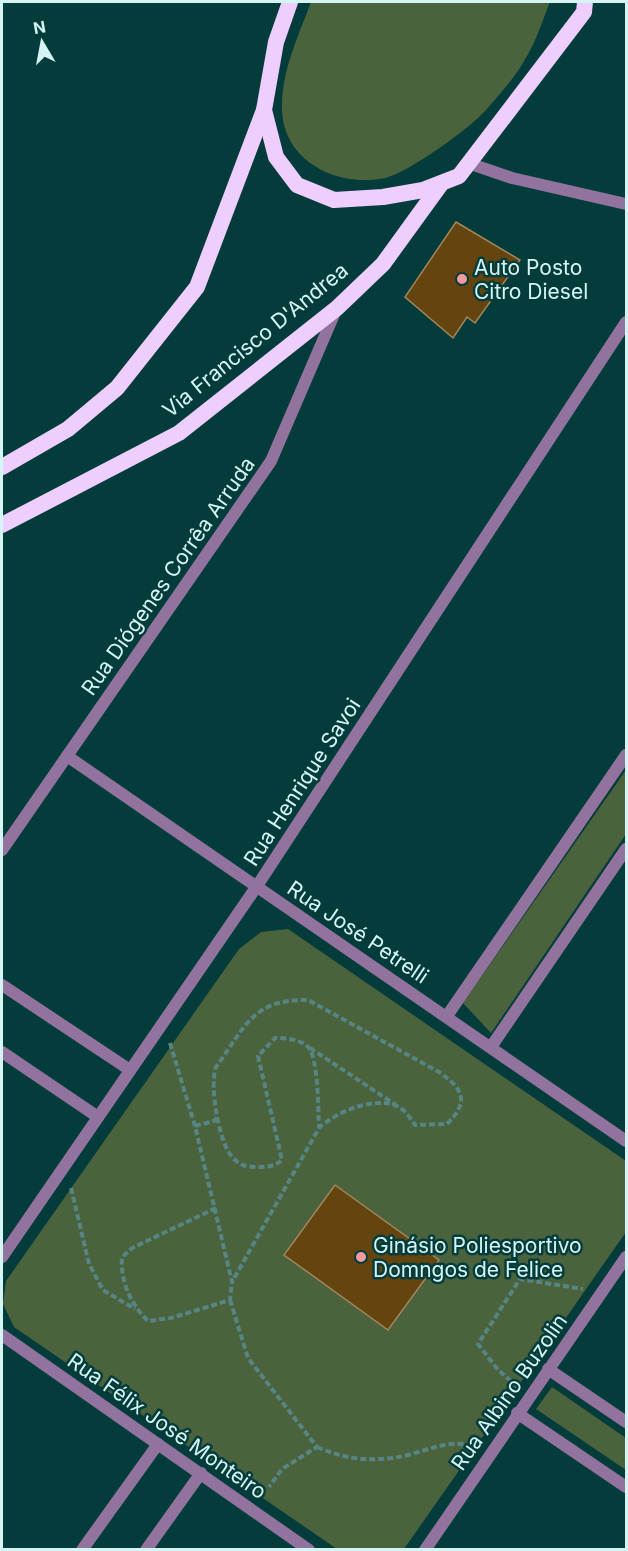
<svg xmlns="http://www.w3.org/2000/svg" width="628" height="1551" font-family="Inter,sans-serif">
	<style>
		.green { fill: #4a633d }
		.building { fill: #65450f; stroke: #a3865d; stroke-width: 1.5 }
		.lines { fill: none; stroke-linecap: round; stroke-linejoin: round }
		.path { stroke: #568584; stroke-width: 4; stroke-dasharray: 6 3; stroke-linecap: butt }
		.minor { stroke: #91739e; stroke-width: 12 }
		.tertiary { stroke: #91739e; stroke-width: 12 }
		.trunk { stroke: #eecefc; stroke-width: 16 }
		.poi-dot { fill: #f49aa1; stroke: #043c3c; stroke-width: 2 }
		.labels { text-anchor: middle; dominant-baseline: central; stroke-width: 5; stroke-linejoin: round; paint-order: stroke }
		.poi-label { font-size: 21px; fill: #d5f5f4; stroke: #043c3c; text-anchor: start }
		.street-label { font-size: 21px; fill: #d5f5f4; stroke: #043c3c }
	</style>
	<rect width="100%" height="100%" fill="#043c3c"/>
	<!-- green -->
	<g class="green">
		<path d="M311 2H550C543 19 537 39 527 56 517 75 500 94 486 110 469 129 408 173 385 178 336 188 281 160 282 106 282 70 299 34 311 2Z"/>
		<path d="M626 770V834L491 1033 463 1003Z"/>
		<path d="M288 929 626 1161V1232L404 1549H337L14 1327 3 1304 6 1281 239 949 261 932Z"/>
		<path d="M552 1387 626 1438V1470L536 1409Z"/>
	</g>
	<!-- building -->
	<g class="building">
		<path d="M456 222 520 260 475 323 467 317 453 338 405 297Z"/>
		<path d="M335 1185 439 1260 388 1330 284 1255Z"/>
	</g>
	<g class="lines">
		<!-- path -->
		<g class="path">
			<path d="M170 1043 195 1126 232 1282 319 1128C336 1112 375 1095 399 1107 405 1110 411 1119 415 1125L447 1124C470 1101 463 1089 439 1072L308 1000C252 999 246 1026 216 1067 209 1085 219 1146 234 1159 242 1167 250 1167 260 1167 269 1167 275 1166 282 1160L258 1056 275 1038C285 1038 299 1039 307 1046 319 1056 318 1112 319 1128"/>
			<path d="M310 1048 396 1105"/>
			<path d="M195 1126 214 1121 218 1117"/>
			<path d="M71 1188 89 1264 103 1290 135 1309"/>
			<path d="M216 1208 132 1248 122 1257C120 1281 131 1305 148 1321L171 1318 230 1300 232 1282"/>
			<path d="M230 1300 248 1358 317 1447 282 1469 269 1487"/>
			<path d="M518 1387 498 1370 478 1344 520 1279 583 1289"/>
			<path d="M317 1447C346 1460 373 1462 404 1456 429 1450 451 1438 476 1447"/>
		</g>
		<!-- minor -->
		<g class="minor">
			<path d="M67 756 626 1141"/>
			<path d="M2 985 130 1070"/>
			<path d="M447 1016 626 755"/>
			<path d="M491 1047 626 849"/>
			<path d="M2 1052 98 1117"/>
			<path d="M2 1257 257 886 626 322"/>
			<path d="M2 1335 309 1550"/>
			<path d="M548 1369 626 1422"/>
			<path d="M517 1413 626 1487"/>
			<path d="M82 1550 158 1444"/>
			<path d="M146 1550 201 1473"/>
			<path d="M425 1550 626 1257"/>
		</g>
		<!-- tertiary -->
		<g class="tertiary">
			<path d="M468 163 512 178 626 204"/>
			<path d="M2 850 271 461 336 310"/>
		</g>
		<!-- trunk -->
		<g class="trunk">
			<path d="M290 2 276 42 264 110 276 157 297 185 334 200 383 197 423 190 459 176 584 12 585 2"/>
			<path d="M2 467 68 429 117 388 197 287 264 110"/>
			<path d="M2 525 179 433 337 308 383 264 441 184"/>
		</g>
	</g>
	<!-- markers -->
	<g class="poi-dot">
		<circle cx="462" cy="279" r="6"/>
		<circle cx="361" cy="1257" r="6"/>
	</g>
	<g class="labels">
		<!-- poi labels -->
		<g class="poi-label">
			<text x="474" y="267">Auto Posto<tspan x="474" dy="24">Citro Diesel</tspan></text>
			<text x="373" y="1245">Ginásio Poliesportivo<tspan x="373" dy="24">Domngos de Felice</tspan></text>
		</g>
		<!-- street labels -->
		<g class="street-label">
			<text transform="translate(255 340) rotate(-39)">Via Francisco D'Andrea</text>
			<text transform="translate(168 576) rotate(-55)">Rua Diógenes Corrêa Arruda</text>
			<text transform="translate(302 782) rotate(-57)">Rua Henrique Savoi</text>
			<text transform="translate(358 932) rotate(34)">Rua José Petrelli</text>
			<text transform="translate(509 1392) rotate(-55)">Rua Albino Buzolin</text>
			<text transform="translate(167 1426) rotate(35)">Rua Félix José Monteiro</text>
		</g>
	</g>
	<!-- border -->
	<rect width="628" height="1551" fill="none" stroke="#d5f5f4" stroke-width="6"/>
	<!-- north arrow -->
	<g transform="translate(42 42) rotate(350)" stroke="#043c3c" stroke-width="4.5" paint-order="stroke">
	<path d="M0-4.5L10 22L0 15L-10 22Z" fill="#d5f5f4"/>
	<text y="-9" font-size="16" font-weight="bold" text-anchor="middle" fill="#d5f5f4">N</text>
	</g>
</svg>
